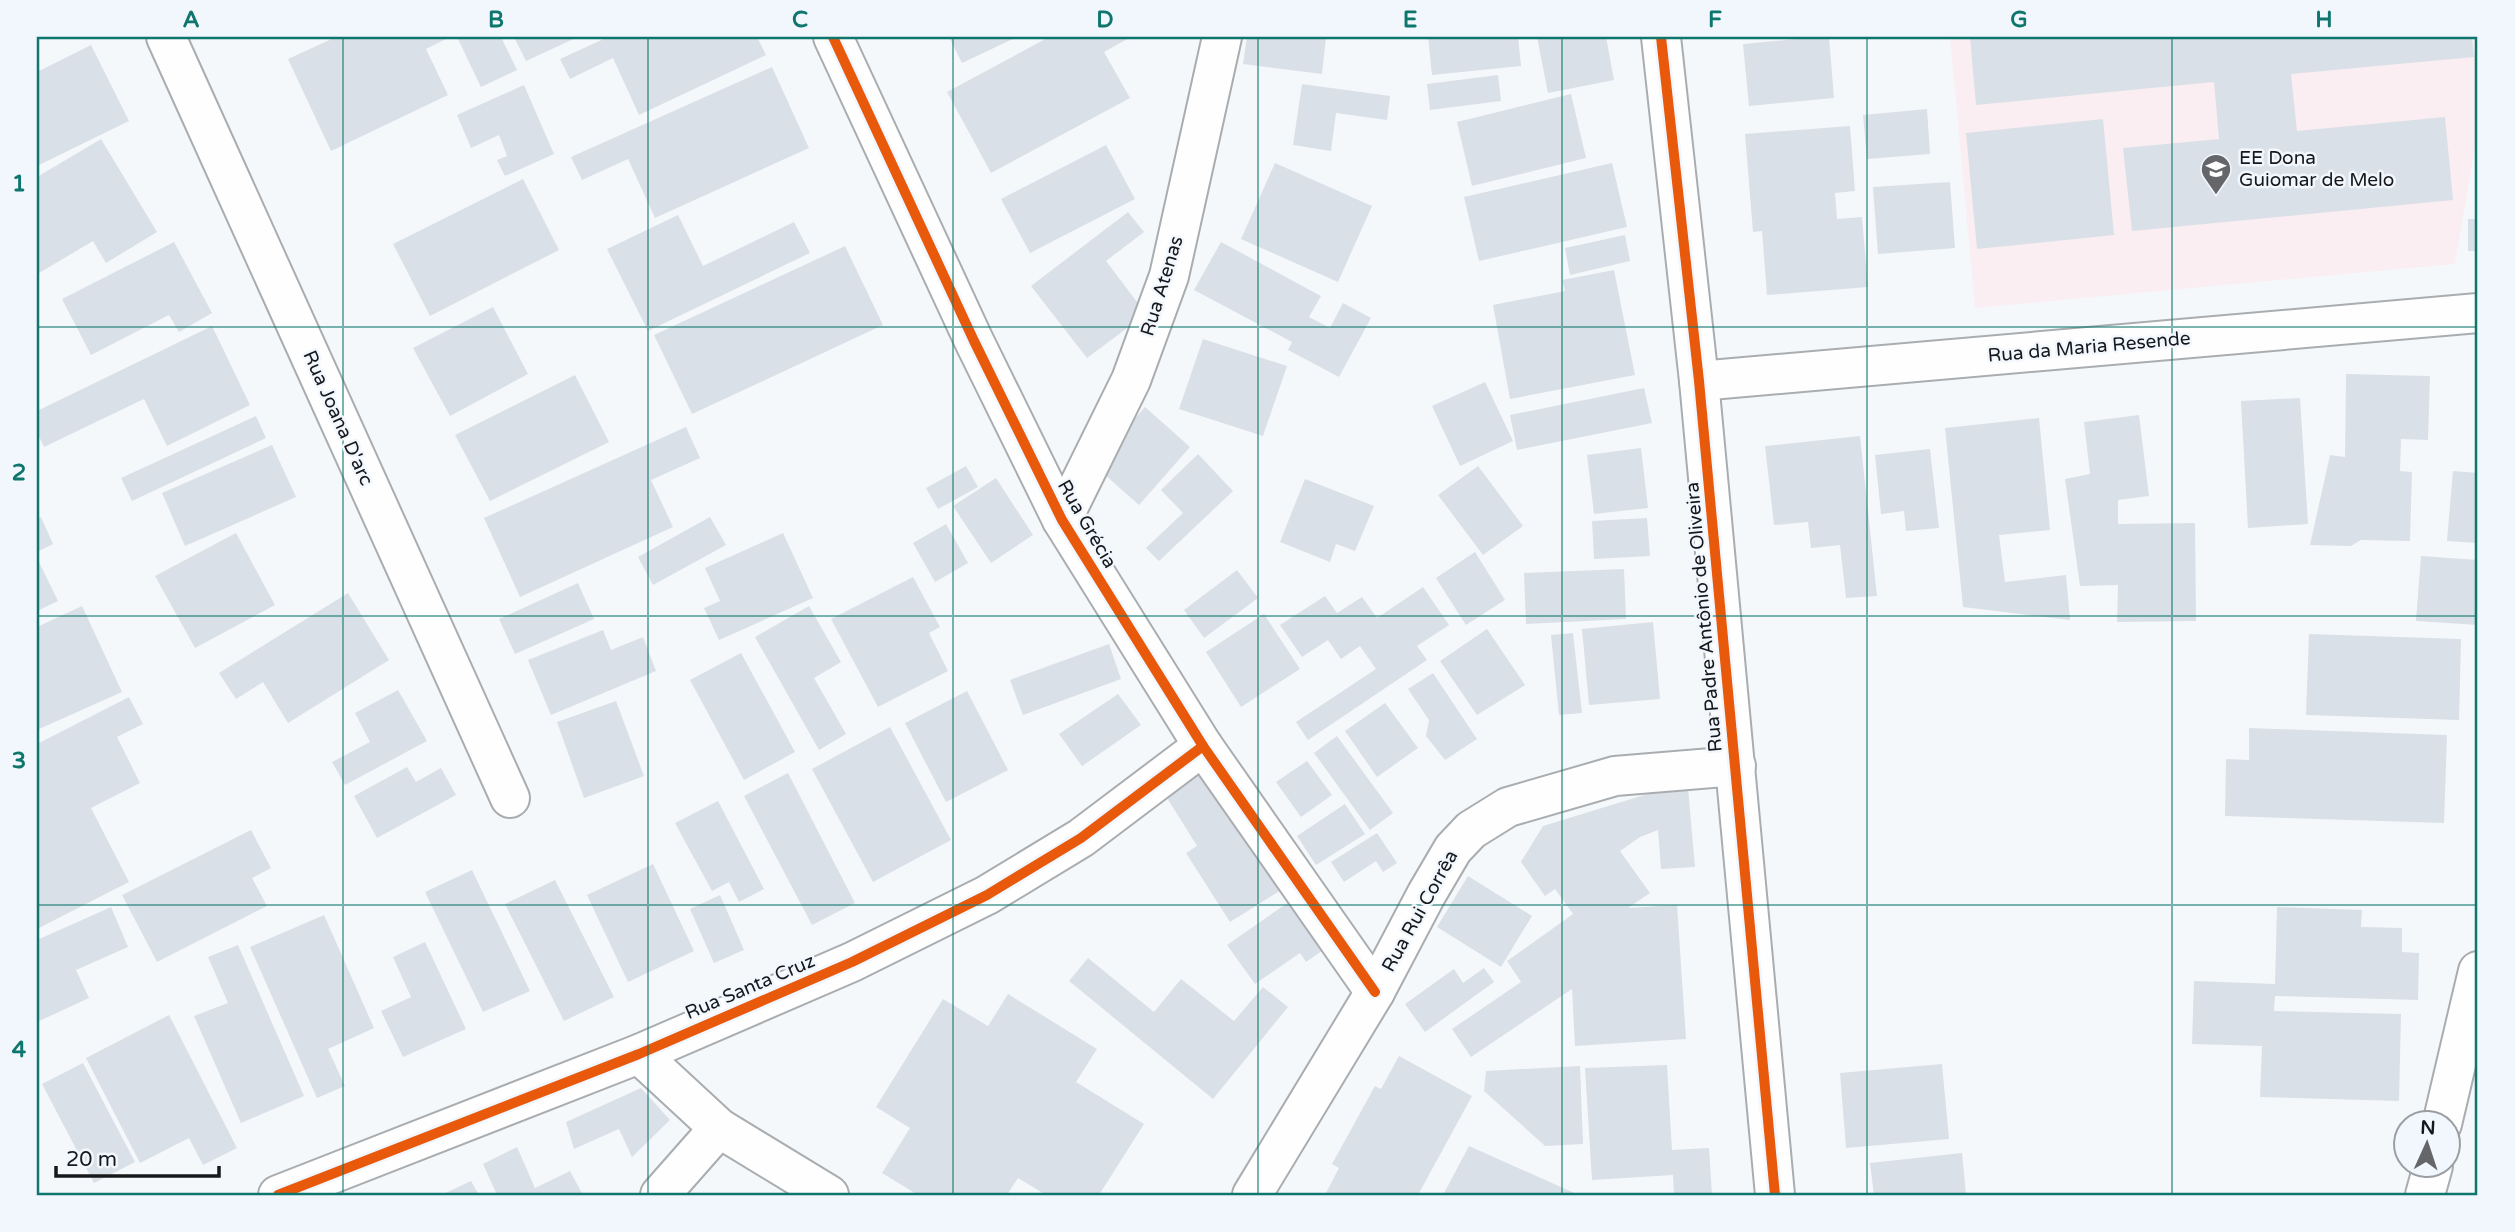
<svg xmlns="http://www.w3.org/2000/svg" width="2515" height="1232" font-family="'Varela Round',sans-serif">
	<style>
		.education { fill: #faeef2 }
		.building { fill: #dae0e7 }
		.lines { fill: none; stroke-linecap: round; stroke-linejoin: round }
		.minor-casing { stroke: #aaadb0; stroke-width: 42 }
		.minor { stroke: #fefefe; stroke-width: 38 }
		.cycleway-casing { stroke: #f2f7fe; stroke-width: 15 }
		.cycleway { stroke: #e8590c; stroke-width: 10 }
		.grid { fill: none; stroke: #0f766e; stroke-width: 2; stroke-opacity: 0.55 }
		.labels { text-anchor: middle; dominant-baseline: central; stroke-width: 5; stroke-linejoin: round; paint-order: stroke }
		.poi-label { font-size: 19px; fill: #16181b; stroke: #f2f7fe; text-anchor: start }
		.street-label { font-size: 19px; fill: #16181b; stroke: #f2f7fe }
		.neatline { fill: none; stroke: #0f766e; stroke-width: 2.5 }
		.grid-label { font-size: 23px; text-anchor: middle; font-weight: bold; fill: #0f766e }
	</style>
	<rect width="100%" height="100%" fill="#f5f8fb"/>
	<!-- education -->
	<path class="education" d="M1950 37H2478V128L2455 264 1975 308Z"/>
	<!-- building -->
	<g class="building">
		<path d="M336 37H450L426 49 448 95 331 151 288 59Z"/>
		<path d="M457 37H501L517 70 481 87Z"/>
		<path d="M514 37H578L526 61Z"/>
		<path d="M608 37H757L766 55 639 115 613 58 570 79 560 59Z"/>
		<path d="M949 37H1017L962 63Z"/>
		<path d="M1049 37H1131L1104 52 1130 98 991 173 947 92Z"/>
		<path d="M1247 37H1326L1322 74 1243 64Z"/>
		<path d="M1428 37H1518L1521 66 1432 75Z"/>
		<path d="M1537 37H1606L1614 80 1548 93Z"/>
		<path d="M1816 37H1829L1834 98 1749 106 1743 44Z"/>
		<path d="M1970 37H2472L2474 57 2291 74 2297 131 2445 117 2453 200 2132 231 2123 148 2219 139 2214 82 1976 105Z"/>
		<path d="M91 45 129 121 37 166V72Z"/>
		<path d="M772 67 809 148 655 218 628 159 582 180 571 157Z"/>
		<path d="M1498 75 1501 101 1430 110 1427 84Z"/>
		<path d="M1302 84 1390 96 1387 120 1336 113 1331 151 1293 145Z"/>
		<path d="M524 85 554 154 505 176 497 160 507 156 499 135 471 148 457 115Z"/>
		<path d="M1571 94 1586 158 1472 186 1457 122Z"/>
		<path d="M1927 109 1930 154 1867 159 1863 115Z"/>
		<path d="M2103 119 2114 235 1977 249 1966 133Z"/>
		<path d="M1850 126 1855 191 1835 193 1837 219 1862 217 1868 287 1767 295 1762 231 1753 232 1745 134Z"/>
		<path d="M101 139 157 232 106 263 93 241 39 273 37 269V177Z"/>
		<path d="M1106 145 1135 199 1030 253 1001 199Z"/>
		<path d="M1275 163 1372 206 1338 282 1241 239Z"/>
		<path d="M1612 163 1627 227 1479 261 1464 197Z"/>
		<path d="M523 179 559 250 430 316 393 244Z"/>
		<path d="M1950 182 1955 248 1878 254 1873 187Z"/>
		<path d="M1128 212 1144 232 1106 261 1146 314 1087 358 1031 286Z"/>
		<path d="M678 215 703 266 794 222 810 253 648 331 607 249Z"/>
		<rect x="2468" y="219" width="10" height="32"/>
		<path d="M1625 235 1630 261 1570 275 1565 248Z"/>
		<path d="M174 242 212 313 179 332 169 315 91 355 62 299Z"/>
		<path d="M1221 242 1321 296 1309 317 1330 328 1343 303 1371 318 1339 377 1288 350 1292 342 1194 290Z"/>
		<path d="M845 246 883 325 692 414 654 335Z"/>
		<path d="M1614 270 1635 375 1510 399 1493 305 1565 291 1562 280Z"/>
		<path d="M493 307 528 374 450 416 413 348Z"/>
		<path d="M212 326 250 405 167 446 144 399 44 447 37 432V411Z"/>
		<path d="M1203 339 1287 366 1263 436 1179 409Z"/>
		<path d="M2346 374 2430 376 2428 440 2401 439 2400 471 2412 472 2410 541 2361 540 2351 546 2310 545 2330 455 2345 457Z"/>
		<path d="M575 375 609 442 490 501 455 435Z"/>
		<path d="M1485 382 1513 441 1460 466 1432 406Z"/>
		<path d="M1644 388 1652 423 1517 450 1510 415Z"/>
		<path d="M2300 398 2308 524 2248 528 2241 401Z"/>
		<path d="M1145 407 1190 447 1139 505 1094 465Z"/>
		<path d="M2139 415 2149 496 2118 500V524L2195 523 2196 621 2117 622 2118 585 2080 586 2065 479 2090 474 2084 422Z"/>
		<path d="M256 416 266 438 132 501 121 478Z"/>
		<path d="M2039 418 2050 530 1999 535 2005 582 2066 575 2070 620 1963 607 1945 428Z"/>
		<path d="M686 427 700 458 651 480 673 527 520 597 484 518Z"/>
		<path d="M1860 436 1877 596 1846 598 1840 545 1811 548 1808 522 1774 525 1765 446Z"/>
		<path d="M272 445 296 497 185 546 162 493Z"/>
		<path d="M1641 448 1648 508 1594 514 1587 455Z"/>
		<path d="M1930 449 1939 528 1906 531 1904 511 1881 514 1875 455Z"/>
		<path d="M1198 454 1233 491 1159 561 1146 548 1183 513 1161 490Z"/>
		<path d="M966 466 978 487 938 509 926 488Z"/>
		<path d="M1478 466 1523 526 1483 555 1438 495Z"/>
		<path d="M2453 471 2478 473V543L2447 541Z"/>
		<path d="M996 478 1033 535 991 563 953 506Z"/>
		<path d="M1305 479 1374 506 1355 551 1336 544 1330 562 1280 542Z"/>
		<path d="M41 517 53 544 37 552V519Z"/>
		<path d="M710 517 726 545 653 585 638 557Z"/>
		<path d="M1647 518 1650 556 1594 559 1592 521Z"/>
		<path d="M946 524 968 563 935 582 913 543Z"/>
		<path d="M236 533 275 605 195 648 155 576Z"/>
		<path d="M783 533 813 598 719 640 704 608 720 601 705 568Z"/>
		<path d="M1475 552 1505 600 1466 625 1436 578Z"/>
		<path d="M2421 556 2478 560V625L2416 621Z"/>
		<path d="M37 558 58 601 37 611Z"/>
		<path d="M1624 569 1626 619 1526 624 1524 573Z"/>
		<path d="M1237 570 1258 598 1204 638 1184 610Z"/>
		<path d="M913 577 940 627 929 633 948 671 878 707 831 619Z"/>
		<path d="M578 583 594 619 515 654 499 619Z"/>
		<path d="M1423 587 1449 625 1417 646 1427 660 1308 740 1296 722 1376 669 1360 646 1341 659 1328 640 1302 657 1280 625 1325 596 1337 613 1362 597 1377 618Z"/>
		<path d="M348 593 389 660 288 723 263 682 236 699 219 673Z"/>
		<path d="M82 606 122 692 37 730V627Z"/>
		<path d="M809 606 841 662 814 678 846 734 819 750 755 637Z"/>
		<path d="M1264 614 1300 669 1241 707 1206 652Z"/>
		<path d="M1653 622 1660 699 1589 705 1582 629Z"/>
		<path d="M1487 629 1525 685 1477 715 1440 661Z"/>
		<path d="M603 630 611 650 643 637 656 671 551 715 528 660Z"/>
		<path d="M1573 633 1582 713 1559 715 1551 635Z"/>
		<path d="M2309 634 2461 639 2459 720 2306 715Z"/>
		<path d="M1109 644 1121 679 1023 715 1010 680Z"/>
		<path d="M741 653 795 752 744 780 690 680Z"/>
		<path d="M1433 673 1477 739 1445 760 1426 736 1429 720 1408 689Z"/>
		<path d="M398 690 427 741 345 785 332 762 370 742 355 713Z"/>
		<path d="M967 691 1008 770 946 802 905 723Z"/>
		<path d="M1118 694 1141 725 1082 766 1059 734Z"/>
		<path d="M129 697 143 724 117 737 140 783 91 808 129 882 37 929V744Z"/>
		<path d="M616 701 644 776 584 798 557 722Z"/>
		<path d="M1385 703 1418 748 1377 777 1345 731Z"/>
		<path d="M890 727 951 840 873 882 812 769Z"/>
		<path d="M2249 728 2447 735 2444 823 2225 816 2226 759 2249 760Z"/>
		<path d="M1337 736 1393 813 1370 830 1314 753Z"/>
		<path d="M1307 761 1332 795 1301 817 1276 782Z"/>
		<path d="M407 767 416 782 441 768 456 795 377 838 354 796Z"/>
		<path d="M1204 768 1281 890 1230 922 1186 853 1197 846 1164 793Z"/>
		<path d="M788 773 855 903 812 925 744 796Z"/>
		<path d="M1688 788 1695 867 1661 869 1658 830 1640 837 1620 851 1650 893 1628 908 1677 905 1686 1039 1575 1046 1572 989 1471 1057 1452 1029 1521 982 1507 961 1573 914 1555 889 1545 896 1521 862 1543 826 1654 792Z"/>
		<path d="M718 801 764 889 739 902 729 882 712 891 675 823Z"/>
		<path d="M1345 804 1365 834 1316 865 1297 836Z"/>
		<path d="M251 830 271 868 252 878 267 906 157 962 122 895Z"/>
		<path d="M1377 833 1397 863 1383 872 1376 861 1344 882 1331 862Z"/>
		<path d="M653 864 694 951 628 982 587 895Z"/>
		<path d="M472 870 530 991 483 1012 425 892Z"/>
		<path d="M1468 876 1532 916 1501 967 1437 927Z"/>
		<path d="M555 880 614 997 564 1021 505 904Z"/>
		<path d="M720 895 744 950 714 963 690 909Z"/>
		<path d="M1296 897 1329 946 1306 962 1300 953 1255 984 1227 945Z"/>
		<path d="M111 907 128 947 76 970 89 998 37 1022V940Z"/>
		<path d="M2277 907 2362 910 2361 927 2402 928V952L2419 953 2418 1000 2275 996 2274 1011 2401 1014 2399 1101 2260 1097 2262 1046 2192 1044 2194 981 2275 984Z"/>
		<path d="M324 915 374 1028 328 1049 345 1086 317 1098 250 947Z"/>
		<path d="M425 942 466 1029 403 1057 381 1011 411 997 393 957Z"/>
		<path d="M238 945 304 1096 241 1123 194 1016 228 1003 208 957Z"/>
		<path d="M1088 958 1154 1012 1181 979 1234 1021 1263 987 1288 1007 1213 1099 1069 981Z"/>
		<path d="M1484 968 1494 982 1425 1032 1405 1004 1454 969 1463 983Z"/>
		<path d="M1008 994 1097 1049 1076 1082 1144 1124 1099 1195H1046L1018 1178 1007 1195H918L882 1173 910 1128 876 1107 943 999 988 1026Z"/>
		<path d="M169 1015 237 1148 203 1165 189 1138 140 1163 86 1058Z"/>
		<path d="M1399 1056 1472 1096 1418 1195H1325L1339 1168 1332 1164 1375 1086 1381 1089Z"/>
		<path d="M83 1063 135 1162 94 1183 42 1084Z"/>
		<path d="M1942 1064 1949 1139 1846 1148 1840 1073Z"/>
		<path d="M1667 1065 1672 1150 1709 1148 1712 1195H1674L1673 1175 1592 1180 1585 1068Z"/>
		<path d="M1580 1066 1583 1144 1545 1146 1484 1091 1486 1071Z"/>
		<path d="M641 1088 670 1120 632 1157 619 1129 574 1149 566 1122Z"/>
		<path d="M1469 1146 1579 1195H1443Z"/>
		<path d="M517 1147 535 1188 570 1171 583 1195H497L483 1164Z"/>
		<path d="M1962 1153 1966 1195H1874L1870 1163Z"/>
		<path d="M471 1181 479 1195H441Z"/>
	</g>
	<g class="lines">
		<!-- minor casing -->
		<g class="minor-casing">
			<g id="minor">
				<path d="M166 37 510 798"/>
				<path d="M833 37 974 341 1062 520 1203 746 1375 992"/>
				<path d="M1661 37 1699 381 1775 1195"/>
				<path d="M1699 381 2478 313"/>
				<path d="M1062 520 1131 380 1169 276 1222 37"/>
				<path d="M639 1054 719 1128 829 1195"/>
				<path d="M2442 1124 2478 971"/>
				<path d="M278 1195 639 1054 852 962 987 895 1081 838 1203 746"/>
				<path d="M660 1195 719 1128"/>
				<path d="M1252 1195 1375 992 1426 895 1453 849 1471 830 1508 807 1615 776 1736 766"/>
				<path d="M2425 1195 2433 1166"/>
			</g>
		</g>
		<!-- minor -->
		<use href="#minor" class="minor"/>
		<!-- cycleway casing -->
		<g class="cycleway-casing">
			<g id="cycleway">
				<path d="M833 37 974 341 1062 520 1203 746 1375 992"/>
				<path d="M1661 37 1699 381 1775 1195"/>
				<path d="M278 1195 639 1054 852 962 987 895 1081 838 1203 746"/>
			</g>
		</g>
		<!-- cycleway -->
		<use href="#cycleway" class="cycleway"/>
	</g>
	<!-- grid -->
	<path class="grid" d="M343 37V1195M648 37V1195M953 37V1195M1258 37V1195M1562 37V1195M1867 37V1195M2172 37V1195M37 327H2478M37 616H2478M37 905H2478"/>
	<!-- icons -->
	<defs>
		<g id="school-pin" transform="scale(1.575)"><path d="M0 17L-7.5 6A9.5 9.5 0 1 1 7.5 6Z" fill="#646669" stroke="#f2f7fe"/><path d="M0-5L7-2L0 1L-7-2ZM-4 1L0 2.5L4 1V4Q0 6-4 4Z" fill="#fff"/></g>
	</defs>
	<g fill-rule="evenodd">
		<use href="#school-pin" x="2216" y="169"/>
	</g>
	<g class="labels">
		<!-- poi labels -->
		<g class="poi-label">
			<text x="2239" y="158">EE Dona<tspan x="2239" dy="22">Guiomar de Melo</tspan></text>
		</g>
		<!-- street labels -->
		<g class="street-label">
			<text transform="translate(1162 286) rotate(-73)">Rua Atenas</text>
			<text transform="translate(2089 347) rotate(-5)">Rua da Maria Resende</text>
			<text transform="translate(338 418) rotate(66)">Rua Joana D'arc</text>
			<text transform="translate(1087 524) rotate(60)">Rua Grécia</text>
			<text transform="translate(1704 617) rotate(-95)">Rua Padre Antônio de Oliveira</text>
			<text transform="translate(1420 911) rotate(-61)">Rua Rui Corrêa</text>
			<text transform="translate(750 987) rotate(-23)">Rua Santa Cruz</text>
		</g>
	</g>
	<!-- border -->
	<rect width="2515" height="1232" fill="none" stroke="#f2f7fe" stroke-width="77"/>
	<!-- north arrow -->
	<g transform="translate(2427 1144) rotate(3)"><circle r="33" fill="#f2f7fe" stroke="#9a9ea3" stroke-width="2"/>
	<path d="M0-5L12 26L0 18L-12 26Z" fill="#646669"/>
	<text y="-10" font-size="19" font-weight="bold" text-anchor="middle" fill="#16181b">N</text>
	</g>
	<!-- scale -->
	<path d="M56 1166v10h163v-10" fill="none" stroke="#16181b" stroke-width="3.5"/>
	<text x="66" y="1166" font-size="21" fill="#16181b" stroke="#f2f7fe" stroke-width="5" paint-order="stroke">20 m</text>
	<rect x="38" y="38" width="2438" height="1156" class="neatline"/>
	<g class="grid-label">
		<text x="191" y="27">A</text>
		<text x="496" y="27">B</text>
		<text x="800" y="27">C</text>
		<text x="1105" y="27">D</text>
		<text x="1410" y="27">E</text>
		<text x="1715" y="27">F</text>
		<text x="2019" y="27">G</text>
		<text x="2324" y="27">H</text>
		<text x="19" y="191">1</text>
		<text x="19" y="480">2</text>
		<text x="19" y="768">3</text>
		<text x="19" y="1057">4</text>
	</g>
</svg>
